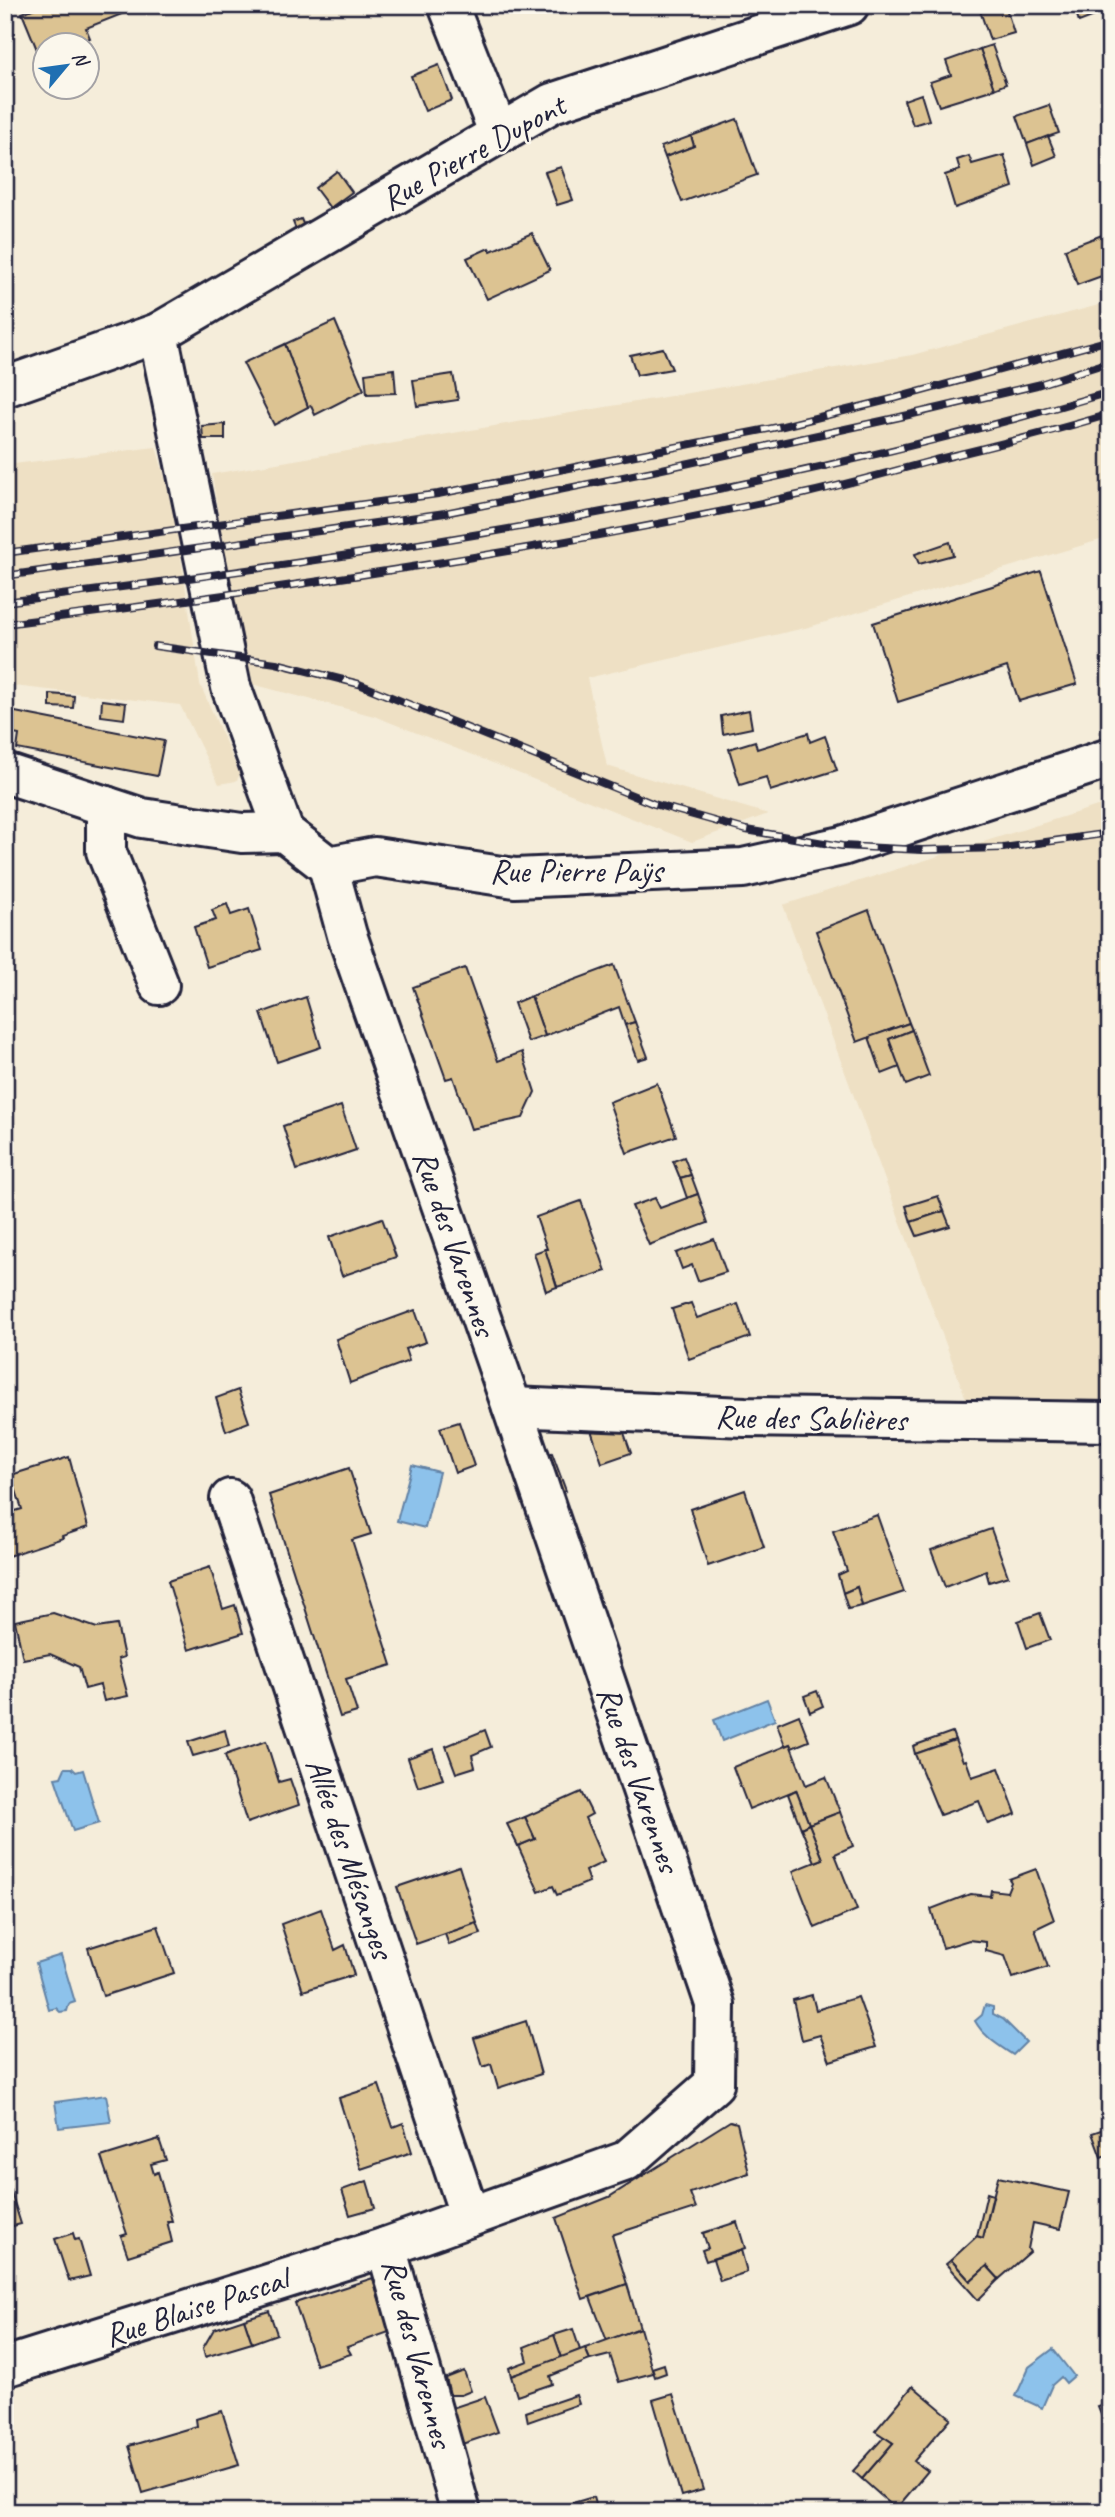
<svg xmlns="http://www.w3.org/2000/svg" width="1115" height="2517" font-family="Caveat,sans-serif">
	<style>
		.built { fill: #eee0c4 }
		.water { fill: #8dc2eb; stroke: #6282a5; stroke-width: 2 }
		.building { fill: #dcc392; stroke: #22223b; stroke-width: 2 }
		.lines { fill: none; stroke-linecap: round; stroke-linejoin: round }
		.minor-casing { stroke: #22223b; stroke-width: 44 }
		.minor { stroke: #fbf7ec; stroke-width: 38 }
		.rail-casing { stroke: #22223b; stroke-width: 8 }
		.rail { stroke: #fbf7ec; stroke-width: 5; stroke-dasharray: 16; stroke-linecap: butt }
		.labels { text-anchor: middle; dominant-baseline: central; stroke-width: 5; stroke-linejoin: round; paint-order: stroke }
		.street-label { font-size: 33px; fill: #22223b; stroke: #fbf7ec }
	</style>
	<rect width="100%" height="100%" fill="#f5edda"/>
	<filter id="ink" filterUnits="userSpaceOnUse"><feTurbulence type="fractalNoise" baseFrequency=".0143" numOctaves="2"/><feDisplacementMap in="SourceGraphic" scale="14" xChannelSelector="R" yChannelSelector="G"/><feConvolveMatrix kernelMatrix="1 2 1 2 8 2 1 2 1" color-interpolation-filters="sRGB"/></filter>
	<g filter="url(#ink)">
		<!-- built -->
		<g class="built">
			<path d="M1110 302V537L809 627 587 678 607 766 768 814 692 842 374 716 244 682 212 474 912 355Z"/>
			<path d="M156 447 173 505 200 684 240 775 236 781 219 784 180 705 5 685V465Z"/>
			<path d="M1110 802V1433L978 1431 783 905Z"/>
		</g>
		<!-- water -->
		<g class="water">
			<path d="M412 1465 439 1472 425 1528 397 1521Z"/>
			<path d="M767 1699 775 1720 722 1741 714 1720Z"/>
			<path d="M65 1768H72L76 1772 83 1770 99 1823 73 1831 55 1778 61 1777Z"/>
			<path d="M61 1955 75 2002 69 2004 67 2011 60 2012 56 2008 49 2010 36 1963Z"/>
			<path d="M985 2005 993 2007V2014L1003 2019 1026 2042 1013 2055C998 2045 984 2037 975 2021L982 2015Z"/>
			<path d="M106 2095 111 2122 59 2128 55 2102Z"/>
			<path d="M1053 2349 1074 2376 1066 2383 1061 2377 1052 2385 1042 2408 1016 2396 1029 2367Z"/>
		</g>
		<!-- building -->
		<g class="building">
			<path d="M43 5H142V6L86 28 90 38 70 46H46V55L40 57 22 13Z"/>
			<path d="M978 5H1005L1014 33 990 40Z"/>
			<path d="M1074 5H1109L1110 10 1079 22Z"/>
			<path d="M992 45 1006 84 994 89 980 49Z"/>
			<path d="M980 49 994 89 939 106 930 82 951 75 946 61Z"/>
			<path d="M439 65 452 100 425 111 411 76Z"/>
			<path d="M921 94 929 120 913 125 904 100Z"/>
			<path d="M1049 105 1059 133 1027 144 1017 116Z"/>
			<path d="M737 119 757 175 682 202 665 157 694 146 691 136Z"/>
			<path d="M691 136 694 146 665 157 661 147Z"/>
			<path d="M1048 136 1056 156 1034 165 1027 144Z"/>
			<path d="M1004 155 1013 187 955 208 945 175 960 170 957 160 969 156 972 164Z"/>
			<path d="M561 167 573 200 557 205 545 172Z"/>
			<path d="M337 171 352 192 330 208 315 188Z"/>
			<path d="M301 219 304 226 297 232 293 222Z"/>
			<path d="M1110 232V273L1077 285 1065 249Z"/>
			<path d="M532 233 550 270 487 299 467 258 489 248 491 251Z"/>
			<path d="M335 321 364 390 315 415 311 406 308 407 285 344Z"/>
			<path d="M285 344 308 407 274 425 243 363Z"/>
			<path d="M663 348 672 369 637 375 630 355Z"/>
			<path d="M394 369 396 393 367 394 365 373Z"/>
			<path d="M453 374 458 400 417 406 413 380Z"/>
			<path d="M225 424V439H203L202 426Z"/>
			<path d="M950 542 953 555 919 564 915 554Z"/>
			<path d="M1041 571 1077 684 1019 701 1007 667 898 702 873 623Z"/>
			<path d="M50 694 74 696 73 708 50 707Z"/>
			<path d="M102 700 126 703 124 719 101 716Z"/>
			<path d="M5 710 164 741 157 776 17 749 19 735 5 732Z"/>
			<path d="M749 710 752 728 723 734 721 716Z"/>
			<path d="M808 733 810 742 825 736 837 770 770 791 766 777 740 785 729 749 755 741 757 749Z"/>
			<path d="M227 904 231 915 249 909 262 950 207 967 194 927 216 920 212 910Z"/>
			<path d="M869 910 909 1023 857 1042 816 931Z"/>
			<path d="M614 965 635 1022 625 1025 619 1007 545 1036 531 996Z"/>
			<path d="M465 968 498 1061 522 1052 535 1092 523 1118 471 1129 453 1077 446 1079 413 987Z"/>
			<path d="M531 996 545 1036 528 1042 514 1003Z"/>
			<path d="M306 997 321 1047 277 1062 261 1013Z"/>
			<path d="M635 1022 648 1057 638 1060 625 1025Z"/>
			<path d="M909 1023 912 1030 889 1039 900 1067 882 1074 869 1037Z"/>
			<path d="M912 1030 929 1076 906 1085 889 1039Z"/>
			<path d="M657 1083 676 1136 627 1153 609 1102Z"/>
			<path d="M341 1106 356 1150 297 1170 283 1126Z"/>
			<path d="M684 1157 691 1175 680 1178 673 1161Z"/>
			<path d="M691 1175 698 1194 687 1198 680 1178Z"/>
			<path d="M698 1194 708 1223 649 1245 632 1206 655 1198 660 1208Z"/>
			<path d="M938 1196 944 1211 911 1222 906 1206Z"/>
			<path d="M581 1201 606 1271 557 1287 545 1249H547L536 1217Z"/>
			<path d="M944 1211 950 1226 917 1236 911 1222Z"/>
			<path d="M382 1218 396 1257 342 1276 329 1237Z"/>
			<path d="M714 1239 726 1272 698 1281 692 1265 682 1269 676 1253Z"/>
			<path d="M545 1249 557 1287 546 1291 534 1253Z"/>
			<path d="M691 1303 697 1318 738 1304 750 1337 689 1359 672 1309Z"/>
			<path d="M415 1310 426 1342 405 1349 409 1361 350 1383 336 1339Z"/>
			<path d="M238 1390 249 1422 226 1431 216 1398Z"/>
			<path d="M459 1422 474 1466 455 1473 440 1428Z"/>
			<path d="M591 1430H623L631 1453 602 1463Z"/>
			<path d="M552 1453 566 1491 552 1496 537 1456Z"/>
			<path d="M69 1457 88 1527 62 1536 63 1538 5 1557V1514L22 1509 11 1475Z"/>
			<path d="M349 1468 371 1534 352 1540 392 1665 346 1679 357 1712 340 1717 269 1495Z"/>
			<path d="M745 1490 764 1547 708 1566 690 1509Z"/>
			<path d="M877 1515 904 1592 862 1606 857 1587 843 1593 838 1575 847 1571 833 1531Z"/>
			<path d="M991 1529 1008 1576 989 1582 986 1571 945 1587 931 1550Z"/>
			<path d="M210 1567 223 1609 235 1605 243 1633 189 1650 168 1581Z"/>
			<path d="M857 1587 862 1606 848 1609 843 1593Z"/>
			<path d="M53 1613 97 1628 117 1625 124 1657 118 1659 128 1696 104 1701 100 1685 85 1689 79 1667 50 1654 23 1659 15 1621Z"/>
			<path d="M1040 1613 1050 1640 1027 1648 1018 1621Z"/>
			<path d="M817 1691 823 1706 810 1712 804 1696Z"/>
			<path d="M799 1715 809 1741 792 1748 790 1744 785 1746 777 1724Z"/>
			<path d="M225 1730 229 1746 193 1756 188 1742Z"/>
			<path d="M485 1730 491 1747 472 1755 475 1767 456 1773 446 1746Z"/>
			<path d="M952 1732 955 1740 915 1754 913 1746Z"/>
			<path d="M955 1740 963 1761 966 1760 972 1777 999 1768 1016 1814 988 1824 979 1801 940 1815 915 1754Z"/>
			<path d="M266 1741 279 1782 290 1779 299 1805 247 1823 225 1755Z"/>
			<path d="M790 1744 806 1785 826 1777 840 1812 809 1824 796 1790 749 1809 733 1767Z"/>
			<path d="M433 1749 443 1779 418 1787 408 1758Z"/>
			<path d="M796 1790 809 1824 801 1828 788 1794Z"/>
			<path d="M581 1792 592 1814 585 1818 604 1862 585 1871 589 1882 557 1895 553 1886 539 1892 518 1846 535 1839 525 1817Z"/>
			<path d="M840 1812 853 1846 835 1854 857 1910 815 1928 793 1871 823 1859 809 1824Z"/>
			<path d="M525 1817 535 1839 518 1846 507 1824Z"/>
			<path d="M809 1824 823 1859 815 1862 801 1828Z"/>
			<path d="M459 1866 477 1923 416 1944 397 1887Z"/>
			<path d="M1036 1869 1054 1920 1035 1929 1048 1967 1013 1978 1005 1956 986 1951V1942L969 1940 943 1948 931 1909 970 1894 990 1896 991 1890 1007 1892 1011 1882 1009 1879Z"/>
			<path d="M321 1909 335 1950 345 1945 354 1975 303 1991 281 1924Z"/>
			<path d="M477 1923 481 1934 449 1945 445 1934Z"/>
			<path d="M158 1926 174 1973 103 1996 88 1948Z"/>
			<path d="M812 1995 816 2010 858 1997 876 2047 830 2061 820 2035 802 2040 793 2000Z"/>
			<path d="M526 2021 541 2074 498 2088 491 2064 483 2067 474 2038Z"/>
			<path d="M379 2085 393 2127 403 2123 412 2152 361 2169 339 2098Z"/>
			<path d="M730 2121 737 2123 749 2173 690 2193 696 2208 612 2235 627 2284 583 2299 556 2218 609 2197Z"/>
			<path d="M1110 2127V2154L1101 2157 1092 2133Z"/>
			<path d="M159 2139 166 2160 151 2164 154 2174 158 2172 172 2221H167L172 2242 128 2256 121 2236 127 2234 101 2157Z"/>
			<path d="M5 2173 21 2224 5 2228Z"/>
			<path d="M998 2177 1069 2192 1060 2229 1033 2223 1028 2249 1030 2252 999 2279 987 2266 970 2281 951 2260 977 2236 983 2238Z"/>
			<path d="M367 2181 375 2208 350 2215 342 2190Z"/>
			<path d="M987 2193 993 2195 983 2238 977 2236Z"/>
			<path d="M737 2222 745 2248 706 2261 702 2250 708 2248 703 2233Z"/>
			<path d="M73 2233 75 2240 79 2239 90 2276 69 2281 55 2239Z"/>
			<path d="M741 2250 747 2272 720 2281 713 2259Z"/>
			<path d="M951 2260 970 2281 987 2266 999 2279 978 2300 946 2264Z"/>
			<path d="M373 2278 389 2332 347 2347 351 2354 316 2365 295 2303Z"/>
			<path d="M627 2284 640 2328 607 2341 590 2297Z"/>
			<path d="M269 2311 277 2334 252 2343 244 2319Z"/>
			<path d="M244 2319 252 2343 205 2357 203 2348 214 2329Z"/>
			<path d="M640 2328 653 2373 619 2382 610 2355 590 2360 585 2348Z"/>
			<path d="M573 2329 580 2350 562 2358 554 2335Z"/>
			<path d="M554 2335 562 2358 511 2376 509 2368 528 2361 524 2347Z"/>
			<path d="M585 2348 590 2360 550 2376 552 2384 517 2396 511 2376Z"/>
			<path d="M664 2364 666 2373 655 2377 652 2368Z"/>
			<path d="M464 2371 471 2391 461 2395H450L446 2378Z"/>
			<path d="M913 2386 951 2418 914 2461 928 2471 896 2509 862 2479 893 2443 875 2431Z"/>
			<path d="M673 2394 703 2490 681 2496 653 2400Z"/>
			<path d="M576 2395 579 2404 528 2422 526 2412Z"/>
			<path d="M485 2397 498 2432 462 2444 443 2411Z"/>
			<path d="M1107 2404 1110 2426 1106 2427 1098 2407Z"/>
			<path d="M222 2411 239 2465 143 2493 129 2446 197 2426 196 2419Z"/>
			<path d="M884 2437 893 2443 862 2479 853 2471Z"/>
			<path d="M593 2497 597 2512H542Z"/>
		</g>
		<g class="lines">
			<!-- minor casing -->
			<g class="minor-casing">
				<g id="minor">
					<path d="M448 5 499 134"/>
					<path d="M158 333 231 687 284 832"/>
					<path d="M5 387 158 333 552 103 849 5"/>
					<path d="M5 773 142 818 242 833 284 832 328 866 375 857 515 878 743 868 842 846 1110 758"/>
					<path d="M106 806V851L159 985"/>
					<path d="M328 866 347 935 512 1407 715 2004 714 2084 626 2161 386 2247 461 2512"/>
					<path d="M512 1407 745 1417 1110 1422"/>
					<path d="M230 1499 470 2217"/>
					<path d="M5 2367 386 2247"/>
				</g>
			</g>
			<!-- minor -->
			<use href="#minor" class="minor"/>
			<!-- rail casing -->
			<g class="rail-casing">
				<g id="rail">
					<path d="M5 553 438 494 783 426 896 398 1110 340"/>
					<path d="M5 576 445 513 653 471 900 417 1037 385 1110 362"/>
					<path d="M5 602C378 556 749 498 1110 392"/>
					<path d="M5 624C272 590 540 552 803 494 847 484 891 472 935 460 993 446 1052 432 1110 414"/>
					<path d="M155 646 276 663 359 684 654 804 746 830 842 846 922 850 1003 848 1110 833"/>
				</g>
			</g>
			<!-- rail -->
			<use href="#rail" class="rail"/>
		</g>
	</g>
	<g class="labels">
		<!-- street labels -->
		<g class="street-label">
			<text transform="translate(473 152) rotate(-29)">Rue Pierre Dupont</text>
			<text x="576" y="871">Rue Pierre Paÿs</text>
			<text transform="translate(455 1243) rotate(71)">Rue des Varennes</text>
			<text transform="translate(811 1418) rotate(1)">Rue des Sablières</text>
			<text transform="translate(639 1779) rotate(71)">Rue des Varennes</text>
			<text transform="translate(350 1858) rotate(71)">Allée des Mésanges</text>
			<text transform="translate(196 2307) rotate(-18)">Rue Blaise Pascal</text>
			<text transform="translate(418 2353) rotate(75)">Rue des Varennes</text>
		</g>
	</g>
	<!-- margin -->
	<rect width="1115" height="2517" fill="none" stroke="#fbf7ec" stroke-width="28"/>
	<rect x="14" y="14" width="1087" height="2489" fill="none" stroke="#22223b" stroke-width="2.5" filter="url(#ink)"/>
	<!-- north arrow -->
	<g transform="translate(66 66) rotate(61)"><circle r="33" fill="#fbf7ec" stroke="#a4a2a5" stroke-width="2"/>
	<path d="M0-5L12 26L0 18L-12 26Z" fill="#1f6fb2"/>
	<text y="-10" font-size="19" font-weight="bold" text-anchor="middle" fill="#22223b">N</text>
	</g>
</svg>
